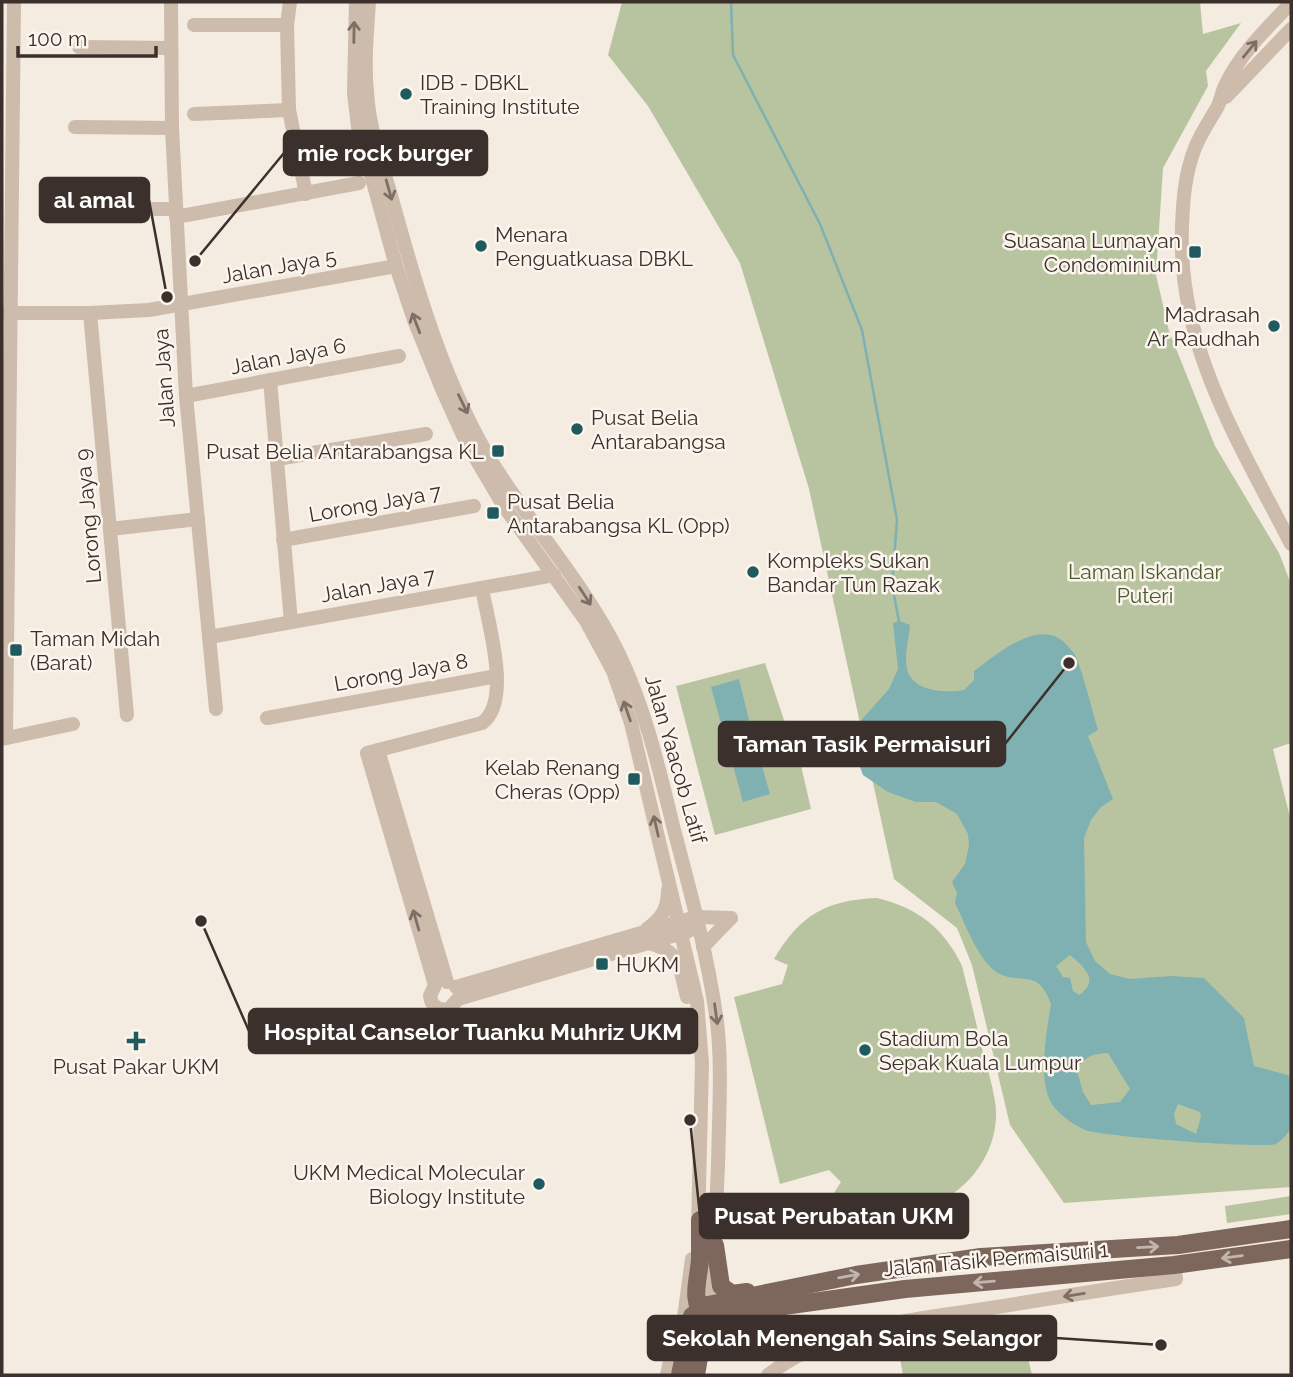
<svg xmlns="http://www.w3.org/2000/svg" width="1293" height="1377" font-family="Raleway,sans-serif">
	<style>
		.green { fill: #b8c4a0 }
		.water { fill: #7fb0b2; fill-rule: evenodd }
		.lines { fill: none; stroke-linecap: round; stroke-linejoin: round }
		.stream { stroke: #7fb0b2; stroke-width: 2.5 }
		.minor { stroke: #cdbbac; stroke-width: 14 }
		.major { stroke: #7d675c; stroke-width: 18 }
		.oneway { stroke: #7d6f65 }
		.oneway2 { stroke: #c2b5ac }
		.poi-dot { fill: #1f5a5e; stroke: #fbf5ee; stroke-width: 2.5 }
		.labels { text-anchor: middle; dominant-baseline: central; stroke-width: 5; stroke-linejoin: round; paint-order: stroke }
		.poi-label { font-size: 21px; fill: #3b302b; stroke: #fbf5ee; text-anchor: start }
		.street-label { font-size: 21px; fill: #3b302b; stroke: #fbf5ee }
		.park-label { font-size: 21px; fill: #4a5a2e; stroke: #fbf5ee }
		.leader { fill: none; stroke: #3b302b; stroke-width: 2.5 }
		.callout-dot { fill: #3b302b; stroke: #fbf5ee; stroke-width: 2.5 }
		.callout { fill: #3b302b; stroke: #3b302b; stroke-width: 2.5 }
		.callout-label { font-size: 23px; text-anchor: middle; font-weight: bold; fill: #fff }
	</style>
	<rect width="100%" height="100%" fill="#f4ebe1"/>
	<!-- green -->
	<g class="green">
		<path d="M622 2H1200L1203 34 1241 23 1206 71 1208 86 1163 168 1156 275 1169 331 1215 446 1279 553 1291 584V743L1273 749 1291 821V1187L1064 1203 1010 1125 972 965 957 928 894 879 809 489 740 263 648 106 608 55Z"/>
		<path d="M765 663 784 720 793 731 811 809 715 835 676 686Z"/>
		<path d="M877 898C918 908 944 928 962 966 969 994 976 1021 982 1049 987 1066 992 1084 995 1101 1002 1144 974 1187 935 1204 900 1220 866 1212 834 1193L841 1182 829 1170 780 1184 734 997 782 984 788 965 774 959C800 915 826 900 877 898Z"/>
		<path d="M1291 1196V1214L1227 1223 1225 1206Z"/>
		<path d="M1020 1324 1032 1375H903L897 1342Z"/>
	</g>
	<!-- water -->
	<g class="water">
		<path d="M899 621 910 625C909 638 904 656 907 669 912 692 946 693 964 690L974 680V671C996 655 1040 616 1066 644 1069 648 1074 652 1076 657 1085 680 1091 706 1098 730L1088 736 1113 799 1101 807 1091 820 1084 838 1086 942 1095 961 1110 974 1130 979 1171 976 1204 978 1244 1018 1254 1066 1291 1076V1129C1288 1133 1281 1141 1276 1144 1266 1149 1097 1136 1085 1130 1074 1125 1058 1114 1052 1104 1037 1081 1047 1030 1051 1004 1037 966 1022 986 998 973 978 961 965 923 955 903L957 893 952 882 965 864 969 846 968 834 957 814 936 802H916L888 792 863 775 856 756 854 736 857 725 889 689 898 669 893 623ZM1070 955C1083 966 1101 981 1079 995L1073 991 1070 978 1063 977 1056 966ZM1108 1053 1130 1089 1120 1102 1091 1105 1083 1092 1077 1071C1084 1056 1092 1054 1108 1053ZM1178 1104 1200 1112 1201 1117 1196 1134 1176 1124 1174 1114Z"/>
		<path d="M739 679 749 720 722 727 711 687Z"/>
		<path d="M751 728 770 794 743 802 725 736Z"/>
	</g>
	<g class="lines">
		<!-- stream -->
		<path class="stream" d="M731 2 733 55 820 224 862 330 897 520 892 585 899 621"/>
		<!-- minor -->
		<g class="minor">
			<path d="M171 2 172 128 186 396 216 709"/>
			<path d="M290 2 287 25 289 110 306 194"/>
			<path d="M356 2 354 93 358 127 396 266 414 320 442 389 466 442 503 505 586 621 613 671 631 723 697 1001 702 1063 698 1228"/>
			<path d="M369 2C367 32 364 62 367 92 369 129 382 164 392 199 416 287 445 386 493 464 533 528 586 586 619 654 645 708 659 768 673 826 690 890 708 956 717 1022 721 1056 720 1091 719 1126 718 1186 715 1245 708 1305"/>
			<path d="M1291 3C1268 27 1239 55 1225 86 1222 92 1221 99 1218 106 1210 120 1201 133 1195 148 1185 173 1183 200 1182 226 1177 346 1239 442 1291 544"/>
			<path d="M194 25H287"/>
			<path d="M79 47 170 48"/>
			<path d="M1226 97 1291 29"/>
			<path d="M194 114 289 110"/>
			<path d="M75 127 172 128"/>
			<path d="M73 209H176"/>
			<path d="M176 217 359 183"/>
			<path d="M3 313H90L149 310 396 266"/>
			<path d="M90 313 127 715"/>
			<path d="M270 380 291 622"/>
			<path d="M186 396 399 356"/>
			<path d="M277 459 426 434"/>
			<path d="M110 529 198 519"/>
			<path d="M283 540 474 506"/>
			<path d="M482 588C487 620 513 701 482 723L367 753 435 985 430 996C431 1006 439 1011 449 1009L458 999 689 931"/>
			<path d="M209 637 554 575"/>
			<path d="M267 718 497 676"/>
			<path d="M6 738 14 2"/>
			<path d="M2 739 73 724"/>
			<path d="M378 750 447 982"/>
			<path d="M647 929C662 918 668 909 668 890"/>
			<path d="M649 943C682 952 679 967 687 997"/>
			<path d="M703 947 731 918"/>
			<path d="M456 987 696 917 731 918"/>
			<path d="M682 1332 692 1259"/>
			<path d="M667 1375 678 1322"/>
			<path d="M768 1375C832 1326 913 1320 991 1308 1052 1298 1114 1288 1176 1279L1174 1265"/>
		</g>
		<!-- major -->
		<g class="major">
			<path d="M700 1220C700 1233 700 1246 700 1259 699 1279 689 1302 706 1317"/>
			<path d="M715 1245 721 1286 732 1294 747 1292"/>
			<path d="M706 1317 905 1289 1174 1265 1291 1249"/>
			<path d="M680 1375 692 1316 708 1305 856 1275 981 1257 1178 1245 1291 1229"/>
			<path d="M696 1375 708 1305"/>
		</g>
	</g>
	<!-- one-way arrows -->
	<defs><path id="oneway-shaft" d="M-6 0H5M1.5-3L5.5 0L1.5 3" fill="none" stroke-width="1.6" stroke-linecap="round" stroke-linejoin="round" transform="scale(1.75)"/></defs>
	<g class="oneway">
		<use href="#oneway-shaft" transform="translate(354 32) rotate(-89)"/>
		<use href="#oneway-shaft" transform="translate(1250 49) rotate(-51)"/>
		<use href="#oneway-shaft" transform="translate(389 190) rotate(74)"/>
		<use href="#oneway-shaft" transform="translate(416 323) rotate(-111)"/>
		<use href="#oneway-shaft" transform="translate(463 404) rotate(64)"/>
		<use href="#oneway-shaft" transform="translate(585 596) rotate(57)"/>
		<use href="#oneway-shaft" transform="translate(627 711) rotate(-109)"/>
		<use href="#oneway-shaft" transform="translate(656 826) rotate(-103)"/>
		<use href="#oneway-shaft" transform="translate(416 920) rotate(-106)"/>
		<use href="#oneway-shaft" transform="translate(716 1014) rotate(82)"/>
		<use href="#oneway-shaft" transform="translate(1074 1295) rotate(171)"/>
	</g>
	<g class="oneway2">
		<use href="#oneway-shaft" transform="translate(1148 1247) rotate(-3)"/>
		<use href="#oneway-shaft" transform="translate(1232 1257) rotate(172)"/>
		<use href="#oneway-shaft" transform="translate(849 1276) rotate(-10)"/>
		<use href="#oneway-shaft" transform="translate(984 1282) rotate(175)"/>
	</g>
	<!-- markers -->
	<g class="poi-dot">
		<circle cx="406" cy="94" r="7"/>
		<circle cx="481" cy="246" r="7"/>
		<rect x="1188" y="245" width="14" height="14" rx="3.5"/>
		<circle cx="1274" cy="326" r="7"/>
		<circle cx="577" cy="429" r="7"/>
		<rect x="491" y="444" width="14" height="14" rx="3.5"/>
		<rect x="486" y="506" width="14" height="14" rx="3.5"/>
		<circle cx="753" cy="572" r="7"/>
		<rect x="9" y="643" width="14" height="14" rx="3.5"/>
		<rect x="627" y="772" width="14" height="14" rx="3.5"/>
		<rect x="595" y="957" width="14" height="14" rx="3.5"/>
		<path d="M132.5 1030.5h7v7h7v7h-7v7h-7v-7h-7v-7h7z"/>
		<circle cx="865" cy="1050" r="7"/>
		<circle cx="539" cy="1184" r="7"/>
	</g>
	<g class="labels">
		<!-- poi labels -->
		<g class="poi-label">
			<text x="420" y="82">IDB - DBKL<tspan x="420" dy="24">Training Institute</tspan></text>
			<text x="495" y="234">Menara<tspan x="495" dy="24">Penguatkuasa DBKL</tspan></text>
			<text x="1181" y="240" text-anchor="end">Suasana Lumayan<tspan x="1181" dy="24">Condominium</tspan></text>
			<text x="1260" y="314" text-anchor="end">Madrasah<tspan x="1260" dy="24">Ar Raudhah</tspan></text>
			<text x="591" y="417">Pusat Belia<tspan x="591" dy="24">Antarabangsa</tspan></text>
			<text x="484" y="451" text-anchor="end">Pusat Belia Antarabangsa KL</text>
			<text x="507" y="501">Pusat Belia<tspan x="507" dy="24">Antarabangsa KL (Opp)</tspan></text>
			<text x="767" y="560">Kompleks Sukan<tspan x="767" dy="24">Bandar Tun Razak</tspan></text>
			<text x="30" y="638">Taman Midah<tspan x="30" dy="24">(Barat)</tspan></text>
			<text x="620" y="767" text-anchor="end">Kelab Renang<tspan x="620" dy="24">Cheras (Opp)</tspan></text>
			<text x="616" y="964">HUKM</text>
			<text x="879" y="1038">Stadium Bola<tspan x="879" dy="24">Sepak Kuala Lumpur</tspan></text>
			<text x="136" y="1066" text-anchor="middle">Pusat Pakar UKM</text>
			<text x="525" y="1172" text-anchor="end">UKM Medical Molecular<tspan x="525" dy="24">Biology Institute</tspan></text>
		</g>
		<!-- street labels -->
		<g class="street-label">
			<text transform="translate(279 266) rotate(-10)">Jalan Jaya 5</text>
			<text transform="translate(288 356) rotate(-11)">Jalan Jaya 6</text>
			<text transform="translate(164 378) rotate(-94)">Jalan Jaya</text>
			<text transform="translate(375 503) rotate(-10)">Lorong Jaya 7</text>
			<text transform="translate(88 516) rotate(-95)">Lorong Jaya 9</text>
			<text transform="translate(378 585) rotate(-10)">Jalan Jaya 7</text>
			<text transform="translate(401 672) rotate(-10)">Lorong Jaya 8</text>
			<text transform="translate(676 759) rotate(74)">Jalan Yaacob Latif</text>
			<text transform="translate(996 1259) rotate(-5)">Jalan Tasik Permaisuri 1</text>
		</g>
		<!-- park labels -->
		<g class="park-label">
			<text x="1145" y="571">Laman Iskandar<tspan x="1145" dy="24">Puteri</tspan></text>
		</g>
	</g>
	<!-- callouts -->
	<path class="leader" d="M195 261L284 153M167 297L149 200M1069 663L1005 744M201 921L249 1031M690 1120L700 1216M1161 1345L1056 1338"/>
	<g class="callout-dot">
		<circle cx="195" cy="261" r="7"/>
		<circle cx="167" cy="297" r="7"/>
		<circle cx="1069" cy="663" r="7"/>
		<circle cx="201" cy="921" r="7"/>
		<circle cx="690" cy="1120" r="7"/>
		<circle cx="1161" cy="1345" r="7"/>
	</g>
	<g class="callout">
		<rect x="284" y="131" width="203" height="44" rx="7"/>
		<rect x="40" y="178" width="109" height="44" rx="7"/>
		<rect x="719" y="722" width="286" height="44" rx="7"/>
		<rect x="249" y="1009" width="448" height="44" rx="7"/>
		<rect x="700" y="1194" width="268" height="44" rx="7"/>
		<rect x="648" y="1316" width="408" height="44" rx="7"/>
	</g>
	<g class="callout-label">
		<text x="385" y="161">mie rock burger</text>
		<text x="94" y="208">al amal</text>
		<text x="862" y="752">Taman Tasik Permaisuri</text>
		<text x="473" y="1040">Hospital Canselor Tuanku Muhriz UKM</text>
		<text x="834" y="1224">Pusat Perubatan UKM</text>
		<text x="852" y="1346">Sekolah Menengah Sains Selangor</text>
	</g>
	<!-- border -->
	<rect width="1293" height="1377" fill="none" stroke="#3b302b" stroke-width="7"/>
	<!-- scale -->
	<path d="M18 46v10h138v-10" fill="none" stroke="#3b302b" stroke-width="3.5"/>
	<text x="28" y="46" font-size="21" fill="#3b302b" stroke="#fbf5ee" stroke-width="5" paint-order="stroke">100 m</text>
</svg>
